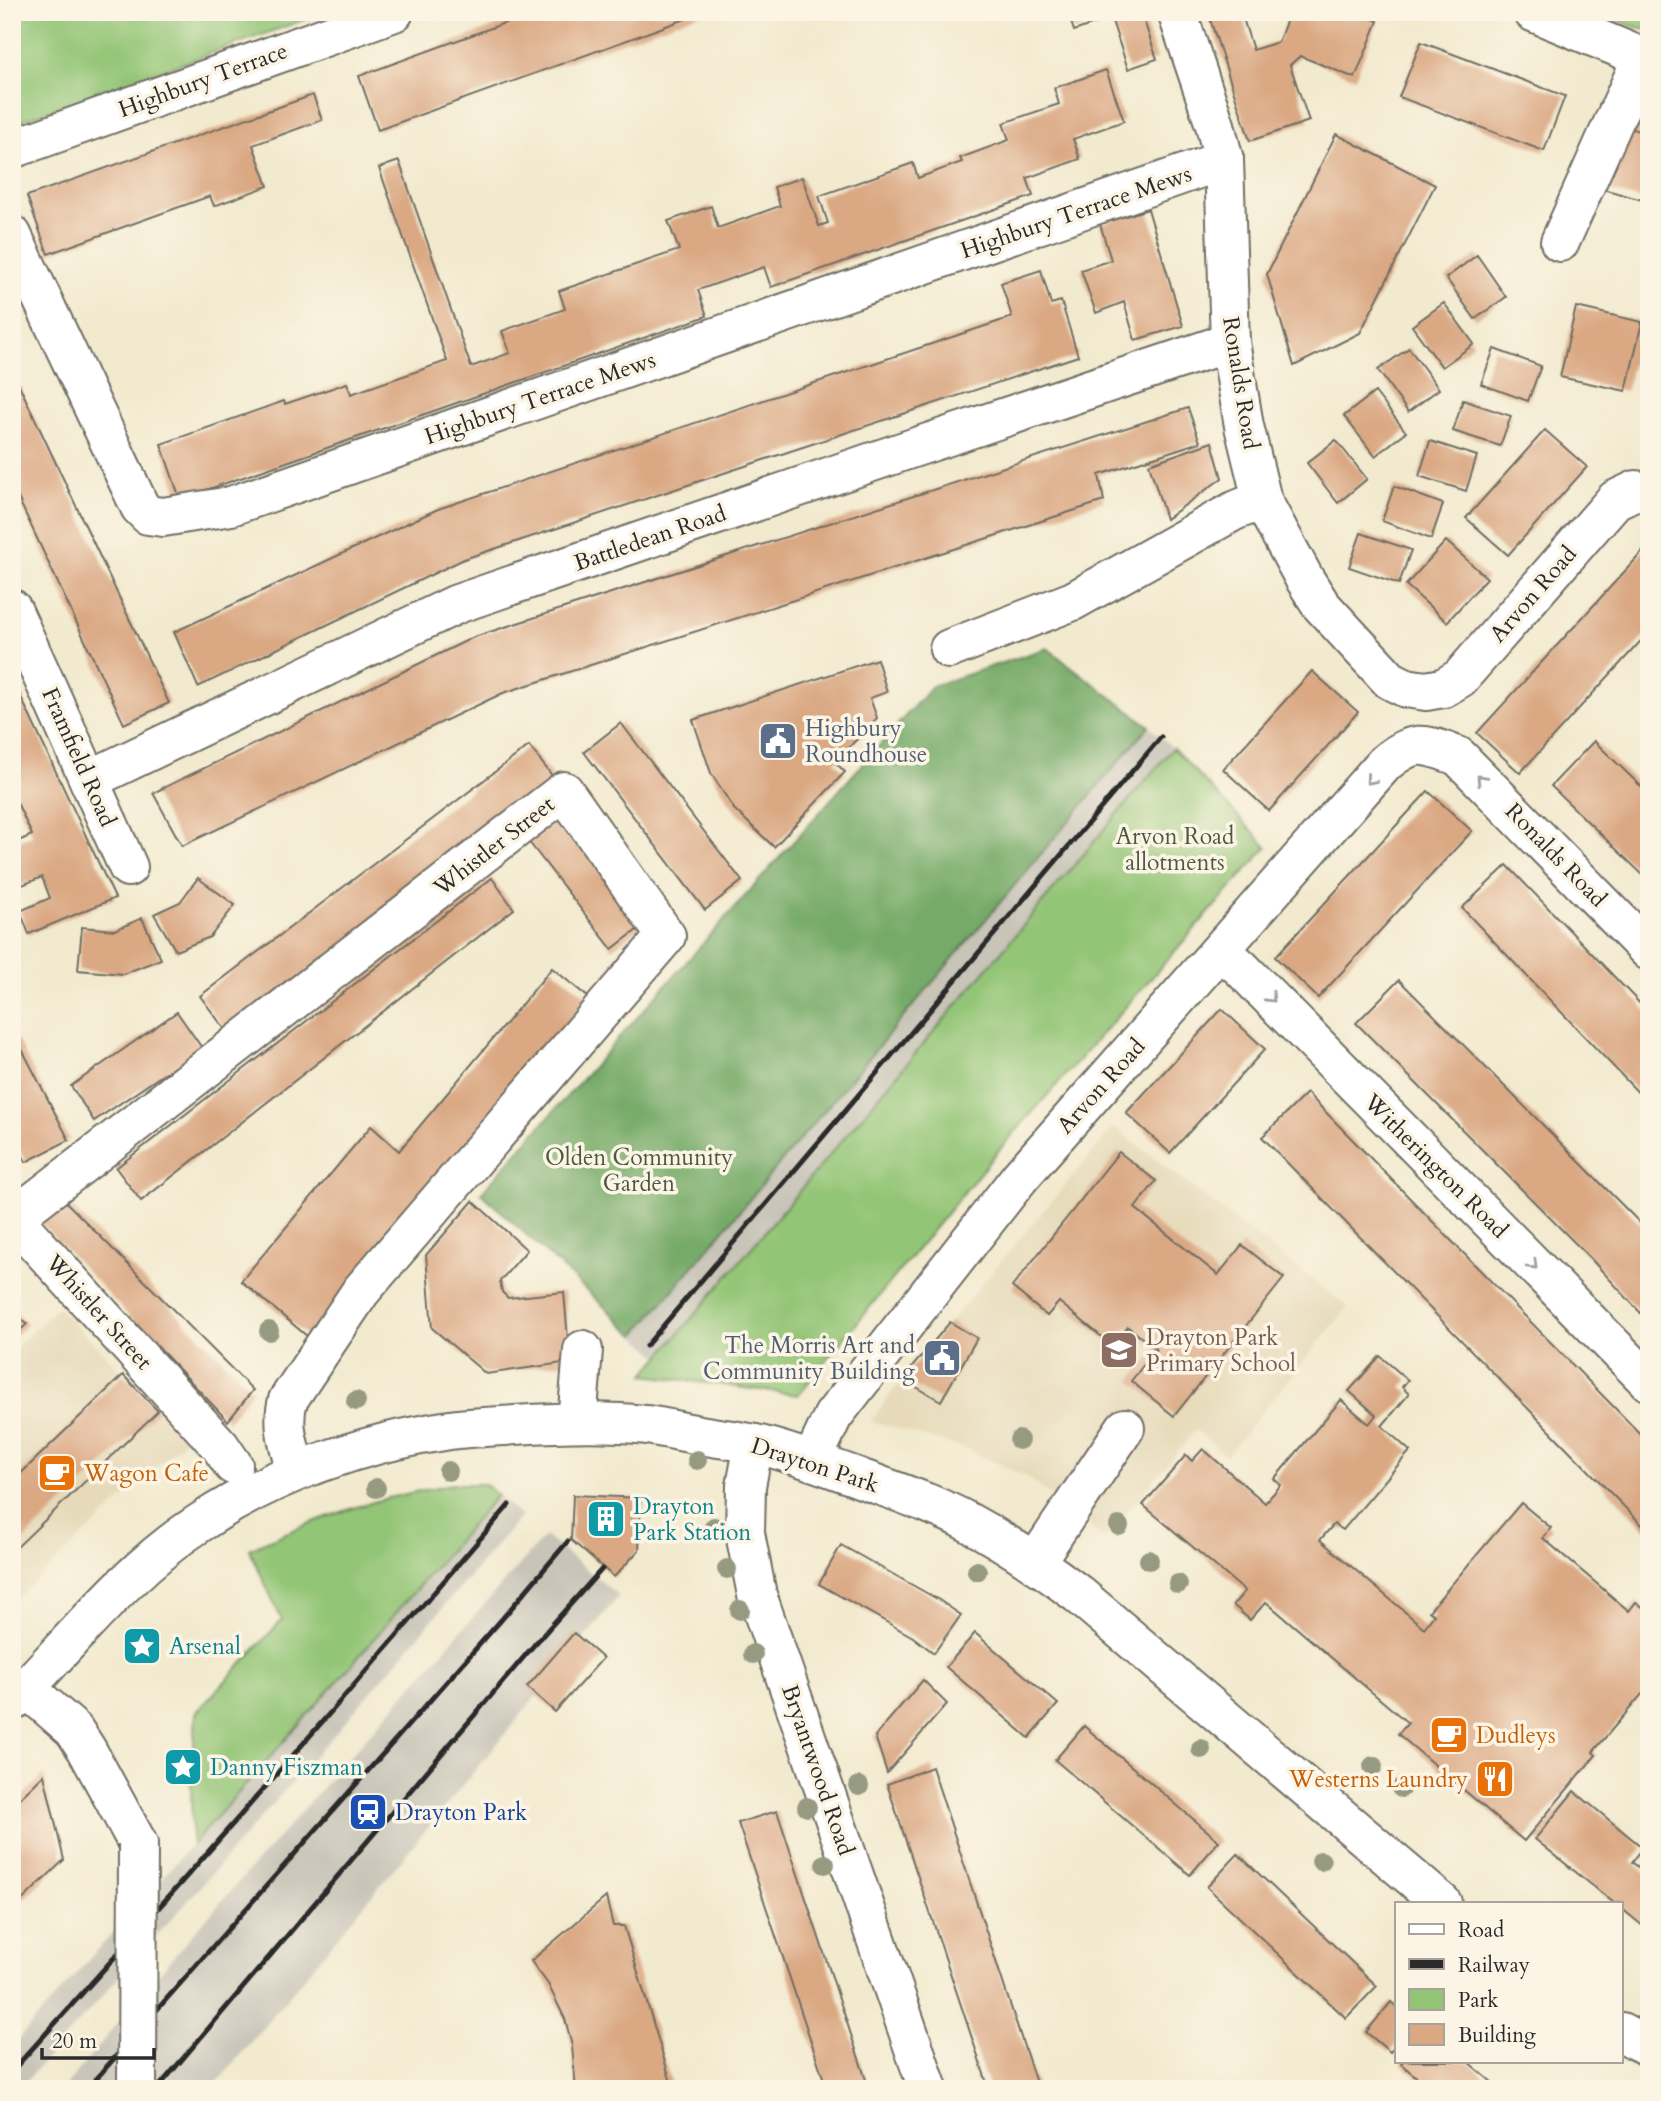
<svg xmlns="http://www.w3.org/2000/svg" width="1661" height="2101" font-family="Cardo,serif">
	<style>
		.built { fill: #e6daba }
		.industrial { fill: #c8c4b8 }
		.green { fill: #93c576; stroke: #5f7850; stroke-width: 2 }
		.forest { fill: #76aa67; stroke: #506a49; stroke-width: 2 }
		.building { fill: #daa883 }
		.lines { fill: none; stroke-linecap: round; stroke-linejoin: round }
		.minor-casing { stroke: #716e64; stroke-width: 42 }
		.minor { stroke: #fff; stroke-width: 38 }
		.rail { stroke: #2b2b2b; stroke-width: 5 }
		.minor-bridge-casing { stroke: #716e64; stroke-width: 42; stroke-linecap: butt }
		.minor-bridge { stroke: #fff; stroke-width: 38 }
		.tree { fill: #969a81 }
		.oneway { stroke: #a0a0a0 }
		.labels { text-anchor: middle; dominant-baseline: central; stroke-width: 7; stroke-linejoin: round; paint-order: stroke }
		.street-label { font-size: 23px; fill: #2b2b2b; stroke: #fcf5e5 }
		.service-label { font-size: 23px; fill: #4e5e75; stroke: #fcf5e5; text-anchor: start }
		.park-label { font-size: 23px; fill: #4a5942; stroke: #fcf5e5 }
		.education-label { font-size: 23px; fill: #785e54; stroke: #fcf5e5; text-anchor: start }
		.food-label { font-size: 23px; fill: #c56008; stroke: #fcf5e5; text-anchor: start }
		.culture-label { font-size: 23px; fill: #0d838f; stroke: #fcf5e5; text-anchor: start }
		.transit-label { font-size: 23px; fill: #164399; stroke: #fcf5e5; text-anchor: start }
	</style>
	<rect width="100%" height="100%" fill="#fcf5e5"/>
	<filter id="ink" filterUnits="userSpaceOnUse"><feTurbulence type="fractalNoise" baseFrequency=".0143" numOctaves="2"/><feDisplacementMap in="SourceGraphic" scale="14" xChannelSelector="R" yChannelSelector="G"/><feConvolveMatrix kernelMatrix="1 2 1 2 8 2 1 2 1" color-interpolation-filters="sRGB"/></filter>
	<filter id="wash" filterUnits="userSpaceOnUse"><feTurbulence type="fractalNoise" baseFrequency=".00686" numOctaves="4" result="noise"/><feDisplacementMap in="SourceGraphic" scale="28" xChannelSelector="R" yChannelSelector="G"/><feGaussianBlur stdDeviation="1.57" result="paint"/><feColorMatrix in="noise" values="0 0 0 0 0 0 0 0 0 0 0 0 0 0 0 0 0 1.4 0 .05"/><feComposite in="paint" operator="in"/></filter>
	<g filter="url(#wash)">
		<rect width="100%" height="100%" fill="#f2eacf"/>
		<!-- built -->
		<g class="built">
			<path d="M1114 1127 1348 1307 1226 1456 1196 1430 1104 1539 1070 1510 1025 1476 964 1448 871 1421 902 1379Z"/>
			<path d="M58 1307 187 1438 12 1603V1351Z"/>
		</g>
		<!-- industrial -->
		<g class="industrial">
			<path d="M1149 726 1173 748 659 1357 635 1335Z"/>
			<path d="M497 1495 521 1516 365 1699 191 1897 19 2089H12V2046L341 1677Z"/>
			<path d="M545 1536 619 1596 212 2089H63L191 1936Z"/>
		</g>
		<!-- green -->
		<g class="green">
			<path d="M12 12H326L12 124Z"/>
			<path d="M1590 12H1649V31Z"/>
			<path d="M1173 748 1267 847 992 1158 798 1395 644 1375Z"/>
			<path d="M452 1484H485L497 1495 341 1677 192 1845 191 1786 196 1713 282 1620 249 1549C291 1530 333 1513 377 1501 402 1494 427 1490 452 1484Z"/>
		</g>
		<!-- forest -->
		<path class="forest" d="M1047 648 1149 726 635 1335 481 1193 932 686Z"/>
		<g id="blocks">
			<!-- building -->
			<g class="building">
				<path d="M535 12 702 13 378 130 359 76Z"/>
				<path d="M1068 12H1141L1157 59 1128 69 1111 18 1074 31Z"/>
				<path d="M1232 12H1241L1253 50 1278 42 1288 17 1276 12H1358L1378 21 1355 78 1300 56 1290 65 1309 121 1250 141 1210 19Z"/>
				<path d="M1421 42 1565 96 1544 151 1399 97Z"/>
				<path d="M1106 70 1124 121 1073 139 1080 159 1027 178 1033 196 771 287 764 267 698 290 707 316 180 499 161 444 284 401 285 404 347 383 351 394 447 361 379 168 399 161 471 367 510 353 502 331 565 309 559 291 679 250 668 221 711 206 718 228 780 206 774 187 802 177 819 226 828 223 819 196 913 163 918 178 962 162 960 158 1009 140 1003 123 1059 104 1054 88Z"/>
				<path d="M313 95 322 120 253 145 268 186 214 206 210 196 48 254 27 196Z"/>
				<path d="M1619 125 1649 134V202L1603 189Z"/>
				<path d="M1336 134 1435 185 1360 333 1294 366 1267 274Z"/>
				<path d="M1148 209 1183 326 1135 340 1124 302 1096 313 1081 270 1111 260 1100 224Z"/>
				<path d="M1477 255 1506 297 1475 319 1446 278Z"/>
				<path d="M1041 270 1051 304 1061 301 1078 356 464 559 198 687 174 632 438 509 1012 317 1001 283Z"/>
				<path d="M1444 303 1474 344 1442 367 1412 326Z"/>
				<path d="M1576 307 1642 322 1626 391 1560 377Z"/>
				<path d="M1409 348 1439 389 1408 412 1378 370Z"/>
				<path d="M1494 349 1541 366 1528 401 1481 384Z"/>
				<path d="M12 370 169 703 124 724 12 485Z"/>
				<path d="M1375 392 1406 432 1375 456 1344 416Z"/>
				<path d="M1463 400 1511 416 1500 446 1453 431Z"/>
				<path d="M1188 408 1200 442 1099 475 1104 501 503 693 182 846 153 793 474 637Z"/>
				<path d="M1545 430 1587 467 1508 555 1466 518Z"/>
				<path d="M1336 440 1367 479 1338 503 1307 463Z"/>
				<path d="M1430 441 1477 456 1466 491 1419 476Z"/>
				<path d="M1212 442 1222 478 1166 519 1149 464Z"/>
				<path d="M1394 486 1443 504 1431 539 1382 521Z"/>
				<path d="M1361 533 1411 550 1399 584 1349 567Z"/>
				<path d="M1446 541 1487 578 1447 622 1406 585Z"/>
				<path d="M1647 547 1649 549V632L1520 773 1477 733Z"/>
				<path d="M877 659 887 692 870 698 877 718 835 762 845 772 774 847 734 809 711 773 693 720Z"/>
				<path d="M1312 671 1358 712 1269 811 1223 769Z"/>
				<path d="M12 678 115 898 29 934 20 911 50 898 42 877 12 889V844L32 835 12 792Z"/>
				<path d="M621 723 742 881 705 910 584 752Z"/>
				<path d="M1594 741 1649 794V881L1551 786Z"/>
				<path d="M529 746 557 782 227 1032 200 996Z"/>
				<path d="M1428 791 1472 831 1318 998 1275 957Z"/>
				<path d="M563 816 646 923 612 949 529 842Z"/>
				<path d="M1507 865 1649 1013V1104L1462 908Z"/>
				<path d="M198 878 235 905 210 937 176 951 154 914 180 902Z"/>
				<path d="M492 878 514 909 141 1201 116 1168Z"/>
				<path d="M142 918 161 959 123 974 78 970 82 927 115 930Z"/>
				<path d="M552 968 589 998 307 1336 241 1281 371 1126 399 1151Z"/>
				<path d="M1399 980 1649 1232V1322L1590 1258 1356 1023Z"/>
				<path d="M1222 1009 1265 1049 1170 1153 1126 1113Z"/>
				<path d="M177 1012 202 1048 94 1121 71 1086Z"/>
				<path d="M12 1030 69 1140 26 1162 12 1137Z"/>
				<path d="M1307 1093 1649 1443V1532L1262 1137Z"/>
				<path d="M1119 1152 1156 1181 1135 1208 1218 1275 1242 1245 1284 1278 1174 1416 1131 1381 1156 1349 1128 1327 1113 1346 1059 1302 1047 1316 1012 1287Z"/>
				<path d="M63 1199 253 1390 228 1421 35 1217Z"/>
				<path d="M473 1201 527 1250 500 1281 502 1292 508 1298 564 1292 570 1362 486 1374 432 1328 426 1255Z"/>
				<path d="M12 1310 27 1324 12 1338Z"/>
				<path d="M950 1322 977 1338 941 1401 902 1379Z"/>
				<path d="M1380 1356 1408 1380 1402 1387 1409 1394 1382 1426 1410 1451 1343 1530 1334 1524 1320 1540 1424 1628 1434 1615 1429 1611 1521 1503 1551 1528 1543 1538 1629 1611 1636 1602 1649 1612V1686L1593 1752 1596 1755 1524 1841 1398 1734 1408 1723 1266 1602 1250 1620 1233 1605 1245 1591 1143 1505 1186 1455 1192 1461 1203 1449 1265 1503 1281 1485 1274 1479 1341 1400 1369 1424 1376 1415 1349 1391Z"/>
				<path d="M123 1375 158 1411 12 1552V1482Z"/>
				<path d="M573 1495 641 1498 639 1550 614 1577 571 1540Z"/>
				<path d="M841 1545 939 1600 961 1615 934 1653 913 1637 819 1584Z"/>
				<path d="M574 1633 603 1658 555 1712 527 1687Z"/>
				<path d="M975 1633 1058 1704 1029 1738 946 1667Z"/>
				<path d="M923 1680 947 1704 887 1773 875 1736Z"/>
				<path d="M1084 1726 1219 1841 1190 1875 1055 1760Z"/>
				<path d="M932 1767 1038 2089H989L887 1784Z"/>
				<path d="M44 1775 64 1860 12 1910V1806Z"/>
				<path d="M1574 1791 1643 1848 1632 1862 1649 1876V1931L1621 1908V1903H1614L1535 1839Z"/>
				<path d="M777 1811 869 2089H827L738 1823Z"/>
				<path d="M1238 1854 1377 1986 1346 2018 1207 1887Z"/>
				<path d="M606 1897 613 1926H624L673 2089H576L572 2046 565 2019 548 1984 531 1961Z"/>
				<path d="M1391 2002 1397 2007V2044L1390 2052 1366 2032Z"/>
				<path d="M1403 2061H1467L1500 2089H1431L1401 2064Z"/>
			</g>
		</g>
	</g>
	<g filter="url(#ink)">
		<use href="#blocks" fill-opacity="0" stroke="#716e64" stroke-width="2"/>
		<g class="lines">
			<!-- minor casing -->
			<g class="minor-casing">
				<g id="minor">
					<path d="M1177 12 1215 125 1224 160 1230 342 1244 426 1262 500 1304 578 1321 605 1390 680 1406 688 1426 691 1443 688 1460 678 1615 500 1636 490 1649 493"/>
					<path d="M1533 12 1649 60"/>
					<path d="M12 149 394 12"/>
					<path d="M12 235 140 507 148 515 163 517 231 506 1224 160"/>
					<path d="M1560 242 1642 58"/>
					<path d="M12 609 128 867"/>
					<path d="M949 649 1073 601 1234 511 1262 500"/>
					<path d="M89 780 457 604 916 447 1230 342"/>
					<path d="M1221 951 1240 967 1649 1382"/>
					<path d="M577 1422 583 1350"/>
					<path d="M754 1444 746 1486 745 1533 757 1595 928 2089"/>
					<path d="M812 1461 833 1416 1020 1177 1385 763C1415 738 1424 744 1458 756L1649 951"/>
					<path d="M233 1465 220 1446 13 1218 564 791 666 936 361 1291 288 1400C281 1425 289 1446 296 1471"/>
					<path d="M1036 1561 1125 1428"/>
					<path d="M26 1688 74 1730 87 1750 138 1844"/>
					<path d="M12 1702C73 1641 126 1571 198 1524 273 1474 361 1443 450 1430 471 1427 494 1427 515 1425 559 1422 604 1420 647 1425 667 1428 687 1433 706 1436 724 1439 742 1441 760 1445 793 1453 825 1466 857 1477 894 1491 933 1503 968 1522 1007 1543 1043 1567 1078 1594L1442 1903"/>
					<path d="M1621 2032 1649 2047"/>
				</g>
			</g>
			<!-- minor -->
			<use href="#minor" class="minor"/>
			<!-- rail -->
			<g class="rail">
				<path d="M646 1346 1161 737"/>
				<path d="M12 2071C181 1885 346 1696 509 1505"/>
				<path d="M87 2089 502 1619 568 1541"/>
				<path d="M157 2089 534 1645 602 1569"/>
			</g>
			<!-- minor-bridge casing -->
			<g class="minor-bridge-casing">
				<path id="minor-bridge" d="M137 2089 138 1844"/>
			</g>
			<!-- minor-bridge -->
			<use href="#minor-bridge" class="minor-bridge"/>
		</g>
		<!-- trees -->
		<g class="tree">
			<circle cx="269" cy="1331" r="10"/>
			<circle cx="356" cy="1401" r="10"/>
			<circle cx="1019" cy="1440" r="10"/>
			<circle cx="697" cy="1460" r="10"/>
			<circle cx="448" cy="1471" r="10"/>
			<circle cx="376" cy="1488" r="10"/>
			<circle cx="1119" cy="1526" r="10"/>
			<circle cx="714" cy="1527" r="10"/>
			<circle cx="1149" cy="1560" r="10"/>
			<circle cx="727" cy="1569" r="10"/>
			<circle cx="977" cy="1571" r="10"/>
			<circle cx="1178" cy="1584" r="10"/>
			<circle cx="740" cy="1610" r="10"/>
			<circle cx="753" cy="1654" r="10"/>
			<circle cx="1201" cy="1749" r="10"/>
			<circle cx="1373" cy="1766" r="10"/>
			<circle cx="859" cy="1786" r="10"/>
			<circle cx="1401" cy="1788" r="10"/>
			<circle cx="807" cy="1807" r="10"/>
			<circle cx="1321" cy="1861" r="10"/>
			<circle cx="825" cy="1864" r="10"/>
		</g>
		<!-- one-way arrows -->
		<defs><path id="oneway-chevron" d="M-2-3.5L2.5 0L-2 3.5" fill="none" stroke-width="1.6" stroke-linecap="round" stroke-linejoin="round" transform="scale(1.75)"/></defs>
		<g class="oneway">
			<use href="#oneway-chevron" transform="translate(1481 779) rotate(-134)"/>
			<use href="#oneway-chevron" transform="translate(1370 780) rotate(131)"/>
			<use href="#oneway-chevron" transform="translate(1271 998) rotate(45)"/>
			<use href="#oneway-chevron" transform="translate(1533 1265) rotate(45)"/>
		</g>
	</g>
	<!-- icons -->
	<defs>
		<g id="civic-square" transform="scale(2.0125)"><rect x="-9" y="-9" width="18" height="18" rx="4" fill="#5c6f8a" stroke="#fcf5e5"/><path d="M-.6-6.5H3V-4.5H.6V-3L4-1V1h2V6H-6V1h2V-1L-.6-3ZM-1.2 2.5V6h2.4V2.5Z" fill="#fff"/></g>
		<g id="school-square" transform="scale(2.0125)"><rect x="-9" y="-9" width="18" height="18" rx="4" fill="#8d6e63" stroke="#fcf5e5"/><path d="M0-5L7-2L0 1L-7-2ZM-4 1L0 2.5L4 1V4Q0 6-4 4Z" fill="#fff"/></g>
		<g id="cafe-square" transform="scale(2.0125)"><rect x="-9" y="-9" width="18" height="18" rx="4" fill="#e8710a" stroke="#fcf5e5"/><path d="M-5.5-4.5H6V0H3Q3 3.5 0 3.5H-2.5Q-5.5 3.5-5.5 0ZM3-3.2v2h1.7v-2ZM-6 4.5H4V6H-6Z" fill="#fff"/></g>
		<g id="building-square" transform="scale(2.0125)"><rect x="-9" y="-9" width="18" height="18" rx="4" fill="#0f9aa8" stroke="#fcf5e5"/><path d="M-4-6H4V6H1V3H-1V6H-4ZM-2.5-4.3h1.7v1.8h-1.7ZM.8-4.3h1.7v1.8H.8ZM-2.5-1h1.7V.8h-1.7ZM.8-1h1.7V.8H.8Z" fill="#fff"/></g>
		<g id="sight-square" transform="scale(2.0125)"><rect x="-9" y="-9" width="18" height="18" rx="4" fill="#0f9aa8" stroke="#fcf5e5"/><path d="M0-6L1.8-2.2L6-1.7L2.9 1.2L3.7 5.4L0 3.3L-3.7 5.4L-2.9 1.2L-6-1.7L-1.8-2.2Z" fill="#fff"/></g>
		<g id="restaurant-square" transform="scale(2.0125)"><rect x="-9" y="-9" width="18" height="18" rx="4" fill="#e8710a" stroke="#fcf5e5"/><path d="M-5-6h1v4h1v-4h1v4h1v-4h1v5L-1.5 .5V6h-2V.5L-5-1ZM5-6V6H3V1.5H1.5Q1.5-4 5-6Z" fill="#fff"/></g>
		<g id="station-square" transform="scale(2.0125)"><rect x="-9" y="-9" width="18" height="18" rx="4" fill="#1a4fb4" stroke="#fcf5e5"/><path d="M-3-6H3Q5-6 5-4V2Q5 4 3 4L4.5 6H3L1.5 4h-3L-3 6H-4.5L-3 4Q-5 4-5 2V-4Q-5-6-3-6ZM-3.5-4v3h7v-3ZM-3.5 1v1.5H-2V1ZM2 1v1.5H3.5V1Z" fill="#fff"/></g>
	</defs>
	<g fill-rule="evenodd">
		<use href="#civic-square" x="778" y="741"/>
		<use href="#school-square" x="1119" y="1350"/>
		<use href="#civic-square" x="942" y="1358"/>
		<use href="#cafe-square" x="57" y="1473"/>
		<use href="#building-square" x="606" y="1519"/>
		<use href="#sight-square" x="142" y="1646"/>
		<use href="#cafe-square" x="1449" y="1735"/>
		<use href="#sight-square" x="183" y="1767"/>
		<use href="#restaurant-square" x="1495" y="1779"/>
		<use href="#station-square" x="368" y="1812"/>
	</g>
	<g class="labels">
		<!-- street labels -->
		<g class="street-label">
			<text transform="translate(203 80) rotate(-20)">Highbury Terrace</text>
			<text transform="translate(1076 212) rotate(-19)">Highbury Terrace Mews</text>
			<text transform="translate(1241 383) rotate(81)">Ronalds Road</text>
			<text transform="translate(540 398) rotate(-19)">Highbury Terrace Mews</text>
			<text transform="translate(650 538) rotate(-19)">Battledean Road</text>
			<text transform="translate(1533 594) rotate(-49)">Arvon Road</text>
			<text transform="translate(79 757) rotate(66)">Framfield Road</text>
			<text transform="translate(494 846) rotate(-38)">Whistler Street</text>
			<text transform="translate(1556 855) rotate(46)">Ronalds Road</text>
			<text transform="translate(1101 1086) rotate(-48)">Arvon Road</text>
			<text transform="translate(1436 1166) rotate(45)">Witherington Road</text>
			<text transform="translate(99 1312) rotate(48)">Whistler Street</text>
			<text transform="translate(815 1465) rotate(18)">Drayton Park</text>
			<text transform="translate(818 1770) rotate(71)">Bryantwood Road</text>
		</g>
		<!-- service labels -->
		<g class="service-label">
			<text x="805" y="728">Highbury<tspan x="805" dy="26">Roundhouse</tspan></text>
			<text x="915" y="1345" text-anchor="end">The Morris Art and<tspan x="915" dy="26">Community Building</tspan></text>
		</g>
		<!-- park labels -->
		<g class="park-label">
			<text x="1175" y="836">Arvon Road<tspan x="1175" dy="26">allotments</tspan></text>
			<text x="639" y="1157">Olden Community<tspan x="639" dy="26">Garden</tspan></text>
		</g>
		<!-- education labels -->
		<g class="education-label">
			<text x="1146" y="1337">Drayton Park<tspan x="1146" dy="26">Primary School</tspan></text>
		</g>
		<!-- food labels -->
		<g class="food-label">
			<text x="84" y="1473">Wagon Cafe</text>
			<text x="1476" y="1735">Dudleys</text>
			<text x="1468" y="1779" text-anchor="end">Westerns Laundry</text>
		</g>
		<!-- culture labels -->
		<g class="culture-label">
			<text x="633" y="1506">Drayton<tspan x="633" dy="26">Park Station</tspan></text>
			<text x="169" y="1646">Arsenal</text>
			<text x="210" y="1767">Danny Fiszman</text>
		</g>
		<!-- transit labels -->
		<g class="transit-label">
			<text x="395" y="1812">Drayton Park</text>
		</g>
	</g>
	<!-- margin -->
	<rect width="1661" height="2101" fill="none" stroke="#fcf5e5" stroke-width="42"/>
	<!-- legend -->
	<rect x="1395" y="1902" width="228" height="161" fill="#fcf5e5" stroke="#a8a49b" stroke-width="2"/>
	<rect x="1409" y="1924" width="35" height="10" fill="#ffffff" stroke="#a8a49b" stroke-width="2"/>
	<text x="1458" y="1937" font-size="21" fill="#2b2b2b">Road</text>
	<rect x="1409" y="1959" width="35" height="10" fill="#2b2b2b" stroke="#a8a49b" stroke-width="2"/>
	<text x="1458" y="1972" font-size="21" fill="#2b2b2b">Railway</text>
	<rect x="1409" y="1989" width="35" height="21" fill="#93c576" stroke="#a8a49b" stroke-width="2"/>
	<text x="1458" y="2007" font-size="21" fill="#2b2b2b">Park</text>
	<rect x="1409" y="2024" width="35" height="21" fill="#daa883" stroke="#a8a49b" stroke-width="2"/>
	<text x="1458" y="2042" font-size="21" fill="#2b2b2b">Building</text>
	<!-- scale -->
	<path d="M42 2048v10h112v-10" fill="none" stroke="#2b2b2b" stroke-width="3.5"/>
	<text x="52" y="2048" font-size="21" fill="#2b2b2b" stroke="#fcf5e5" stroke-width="5" paint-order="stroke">20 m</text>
</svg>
